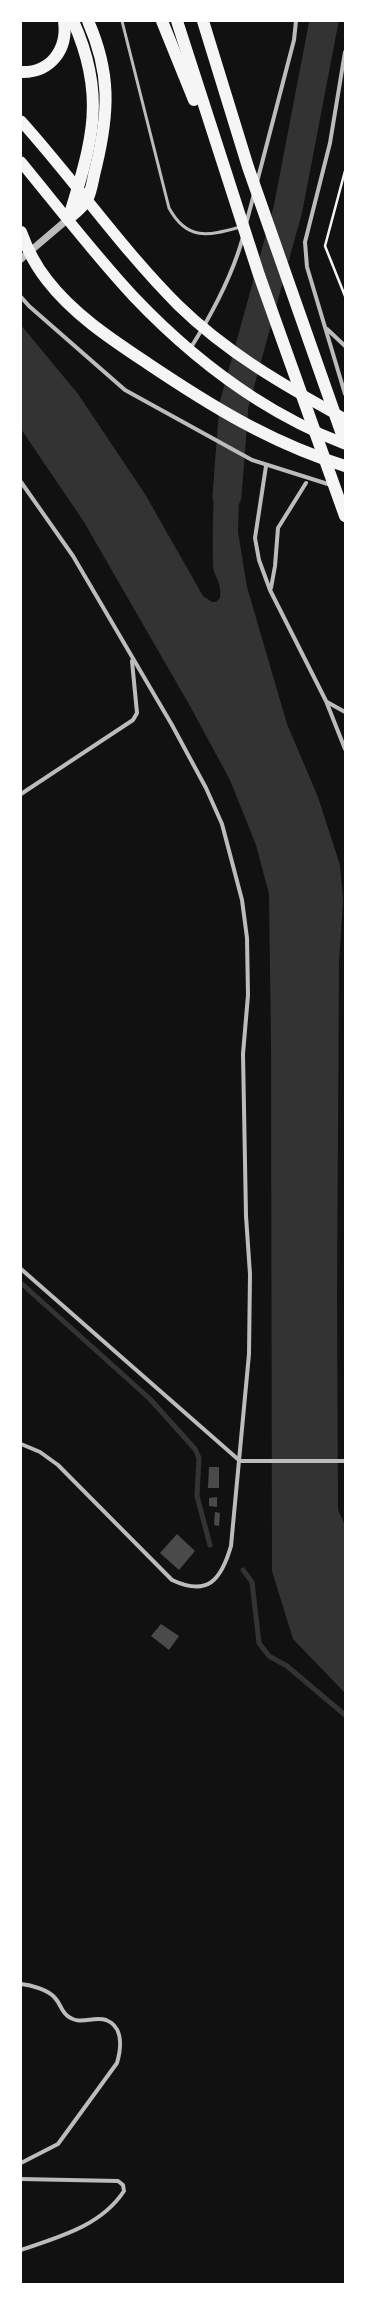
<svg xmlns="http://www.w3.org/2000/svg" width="366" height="2305" font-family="'Titillium Web',sans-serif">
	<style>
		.water { fill: #333 }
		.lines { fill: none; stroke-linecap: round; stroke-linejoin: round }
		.stream { stroke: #333; stroke-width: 5 }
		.river { stroke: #333; stroke-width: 29 }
		.building { fill: #4a4a4a }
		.path { stroke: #f5f5f5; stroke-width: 2.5 }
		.service { stroke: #bcbcbc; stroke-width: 3 }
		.minor { stroke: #bcbcbc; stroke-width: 4 }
		.tertiary { stroke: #bcbcbc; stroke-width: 7 }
		.trunk { stroke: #f5f5f5; stroke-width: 11 }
		.motorway { stroke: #f5f5f5; stroke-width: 12 }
	</style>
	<rect width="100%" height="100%" fill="#111"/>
	<!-- water -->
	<path class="water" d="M21 325 78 394 145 494 203 596 212 602H216L220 598C222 582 214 577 213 566 212 527 214 489 216 450L240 463 238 532 247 587 287 724 318 797 340 865 343 901 339 962 337 1296 338 1510 345 1525V1693L293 1639 272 1571 271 1040 269 894 256 845 230 780 190 706 84 522 21 429Z"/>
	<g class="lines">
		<!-- stream -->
		<g class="stream">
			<path d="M21 1283 150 1399 195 1449 199 1458 197 1496 210 1545"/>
			<path d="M243 1570 252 1582 259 1643 269 1656 287 1666 345 1715"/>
		</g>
		<!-- river -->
		<path class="river" d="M227 496 234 405 288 209 324 21"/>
	</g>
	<!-- building -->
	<g class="building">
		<path d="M209 1467H219V1488H208Z"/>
		<path d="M217 1497V1507L209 1506V1498Z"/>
		<path d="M215 1512 220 1513 219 1526 214 1525Z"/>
		<path d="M177 1534 195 1551 179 1570 160 1553Z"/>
		<path d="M161 1624 179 1636 169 1650 151 1636Z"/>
	</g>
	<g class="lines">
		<!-- path -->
		<path class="path" d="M345 171 325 246 345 296"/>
		<!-- service -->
		<path class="service" d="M122 21 169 208C187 241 208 236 240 227"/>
		<!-- minor -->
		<g class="minor">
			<path d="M345 52 330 143 305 242 307 267 345 394"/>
			<path d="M257 182 294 40 296 21"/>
			<path d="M246 224 254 194"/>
			<path d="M21 297 29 306 125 390 252 460 331 485"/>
			<path d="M327 329 345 346"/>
			<path d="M190 349C212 314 232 277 243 237"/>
			<path d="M266 466 255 538 259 560 270 590 326 701 345 749"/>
			<path d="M21 482 73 556 172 725 206 788 222 824 242 900 247 938 248 995 243 1054 246 1216 250 1274 249 1354 231 1546C221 1580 208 1597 172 1580L58 1465 40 1452 21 1444"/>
			<path d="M271 588 275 566 278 528 306 483"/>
			<path d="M327 702 345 712"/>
			<path d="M21 794 133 720 137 713 132 661"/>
			<path d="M21 1269 240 1461H345"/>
			<path d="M21 1984C31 1985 49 1990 55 1998 61 2004 61 2012 69 2017 80 2025 94 2016 106 2020 124 2027 121 2049 117 2063L58 2144 21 2163"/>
			<path d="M21 2179 118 2181 123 2185 124 2191C101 2226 59 2237 21 2250"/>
		</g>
		<!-- tertiary -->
		<path class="tertiary" d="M21 259 68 219"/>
		<!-- trunk -->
		<g class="trunk">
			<path d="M21 121C75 181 121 248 178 305 227 353 285 386 345 419"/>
			<path d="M21 162C58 207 94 254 134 297 193 359 264 413 345 444"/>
		</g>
		<!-- motorway -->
		<g class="motorway">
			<path d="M162 21 194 100"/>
			<path d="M177 21 259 275 345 516"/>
			<path d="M203 21 248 167 345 443"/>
			<path d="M21 72C51 73 68 49 64 21"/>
			<path d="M69 217C92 142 107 96 73 21"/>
			<path d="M68 219C74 214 83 207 87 200 92 191 93 177 96 167 109 113 111 73 88 21"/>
			<path d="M21 232C27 249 36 266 47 280 73 314 111 339 147 363 211 406 271 443 345 466"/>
		</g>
	</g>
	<!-- border -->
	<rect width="366" height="2305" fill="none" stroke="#ffffff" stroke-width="44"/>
</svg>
